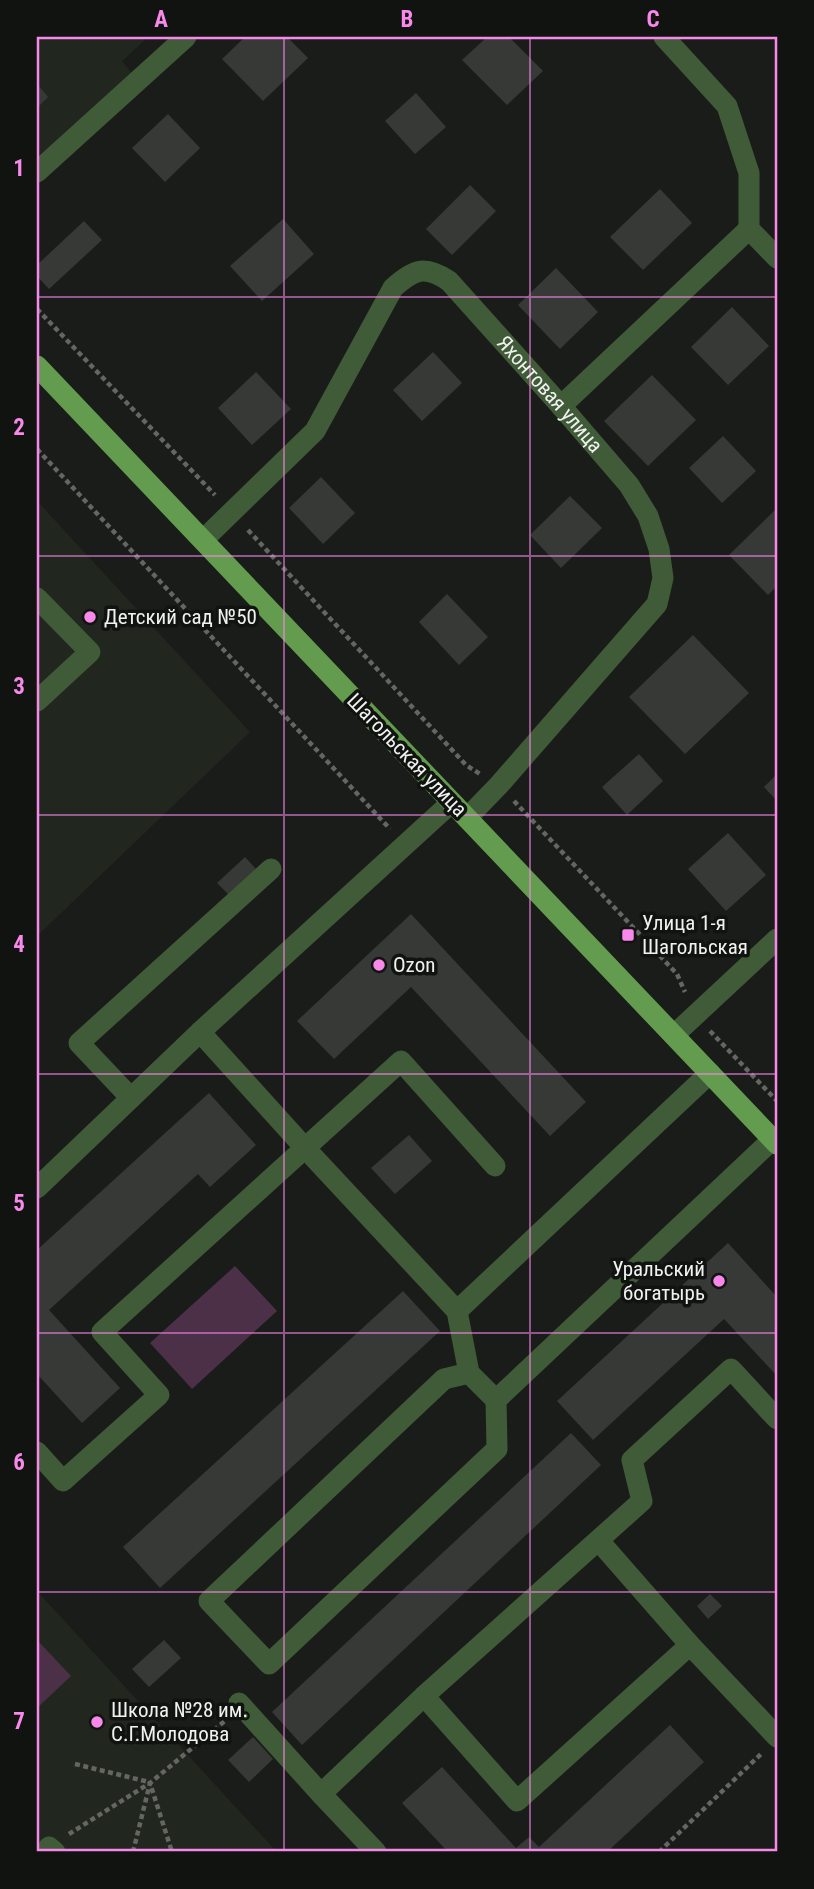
<svg xmlns="http://www.w3.org/2000/svg" width="814" height="1889" font-family="'Roboto Condensed',sans-serif">
	<style>
		.built { fill: #21271f }
		.green { fill: #4c3048 }
		.building { fill: #373936 }
		.lines { fill: none; stroke-linecap: round; stroke-linejoin: round }
		.path { stroke: #646663; stroke-width: 4.5; stroke-dasharray: 5 3.5; stroke-linecap: butt }
		.minor { stroke: #405b37; stroke-width: 21 }
		.major { stroke: #639c4e; stroke-width: 21 }
		.grid { fill: none; stroke: #f888ea; stroke-width: 2; stroke-opacity: 0.55 }
		.poi-dot { fill: #f888ea; stroke: #111310; stroke-width: 2.5 }
		.labels { text-anchor: middle; dominant-baseline: central; stroke-width: 7; stroke-linejoin: round; paint-order: stroke }
		.street-label { font-size: 21px; fill: #f0f2f0; stroke: #111310 }
		.poi-label { font-size: 21px; fill: #f0f2f0; stroke: #111310; text-anchor: start }
		.neatline { fill: none; stroke: #f888ea; stroke-width: 2.5 }
		.grid-label { font-size: 23px; text-anchor: middle; font-weight: bold; fill: #f888ea }
	</style>
	<rect width="100%" height="100%" fill="#1a1c19"/>
	<!-- built -->
	<g class="built">
		<path d="M37 37H148L122 61 133 75 37 163Z"/>
		<path d="M37 501 250 732 37 936Z"/>
		<path d="M37 1591 277 1852H37Z"/>
	</g>
	<!-- green -->
	<g class="green">
		<path d="M235 1266 277 1311 192 1389 150 1343Z"/>
		<path d="M37 1640 71 1676 37 1708Z"/>
	</g>
	<!-- building -->
	<g class="building">
		<path d="M245 37H287L308 58 263 101 222 59Z"/>
		<path d="M487 37H509L543 71 507 105 462 60Z"/>
		<path d="M37 84 48 97 37 108Z"/>
		<path d="M416 93 446 127 415 154 385 121Z"/>
		<path d="M168 114 200 148 165 182 132 148Z"/>
		<path d="M470 185 496 211 452 255 426 229Z"/>
		<path d="M660 189 692 223 643 270 610 237Z"/>
		<path d="M283 219 314 254 262 301 230 266Z"/>
		<path d="M84 221 102 240 49 289 37 276V265Z"/>
		<path d="M556 268 598 312 560 349 518 305Z"/>
		<path d="M732 307 769 346 728 385 691 347Z"/>
		<path d="M433 352 462 383 422 421 393 390Z"/>
		<path d="M256 372 291 409 252 445 218 408Z"/>
		<path d="M652 375 696 420 648 466 604 421Z"/>
		<path d="M723 436 756 471 722 503 689 468Z"/>
		<path d="M321 477 355 513 323 544 289 508Z"/>
		<path d="M570 496 602 528 561 568 530 535Z"/>
		<path d="M777 508V586L768 595 729 555Z"/>
		<path d="M447 594 488 637 459 665 419 622Z"/>
		<path d="M693 635 749 693 685 754 629 697Z"/>
		<path d="M639 754 663 781 627 815 602 787Z"/>
		<path d="M777 774V801L764 787Z"/>
		<path d="M728 833 766 875 726 911 688 869Z"/>
		<path d="M245 857 257 870 230 896 217 883Z"/>
		<path d="M411 914 586 1102 550 1136 411 987 334 1059 297 1021Z"/>
		<path d="M209 1093 256 1145 210 1187 198 1174 49 1310 120 1388 82 1423 37 1374V1250Z"/>
		<path d="M409 1135 432 1161 395 1194 371 1168Z"/>
		<path d="M728 1243 777 1297V1376L724 1319 593 1440 557 1401Z"/>
		<path d="M403 1291 440 1331 160 1588 123 1547Z"/>
		<path d="M571 1433 601 1465 302 1745 272 1712Z"/>
		<path d="M710 1594 722 1606 708 1619 697 1606Z"/>
		<path d="M164 1640 181 1658 149 1687 132 1669Z"/>
		<path d="M670 1725 704 1762 607 1852H448L402 1803 442 1767 516 1848 529 1837 539 1847Z"/>
		<path d="M253 1737 273 1759 249 1782 228 1760Z"/>
	</g>
	<g class="lines">
		<!-- path -->
		<g class="path">
			<path d="M37 309 215 495"/>
			<path d="M37 449 390 829"/>
			<path d="M248 530 466 765 480 774"/>
			<path d="M514 801 677 974 685 992"/>
			<path d="M710 1031 777 1101"/>
			<path d="M75 1764 149 1782"/>
			<path d="M69 1834 150 1783 226 1720"/>
			<path d="M133 1852 150 1783 172 1852"/>
			<path d="M659 1852 761 1754"/>
		</g>
		<!-- minor -->
		<g class="minor">
			<path d="M664 37 727 106 749 173V229L777 258"/>
			<path d="M37 172 186 37"/>
			<path d="M561 406 749 229"/>
			<path id="s1" d="M203 540 315 431 393 288C414 269 425 265 449 281L561 406 629 485 648 516 659 549 663 578 657 604 499 785 467 818"/>
			<path d="M37 598 90 652 37 701"/>
			<path d="M200 1032 305 1148 457 1311 469 1373 496 1400"/>
			<path d="M674 1035 777 939"/>
			<path d="M131 1098 79 1043 271 869"/>
			<path d="M37 1188 200 1032 451 803"/>
			<path d="M457 1311 710 1073"/>
			<path d="M469 1373 444 1379 209 1601 269 1664 497 1449 496 1400 773 1139"/>
			<path d="M37 1452 63 1481 159 1395 102 1332 401 1061 495 1166"/>
			<path d="M599 1541 690 1645 777 1737"/>
			<path d="M424 1696 517 1801 690 1645"/>
			<path d="M239 1703 321 1794 376 1852"/>
			<path d="M321 1794 424 1696 642 1501 632 1460 731 1369 777 1419"/>
			<path d="M49 1847 55 1852"/>
		</g>
		<!-- major -->
		<path class="major" d="M37 366 777 1144"/>
	</g>
	<!-- grid -->
	<path class="grid" d="M284 37V1852M530 37V1852M37 297H777M37 556H777M37 815H777M37 1074H777M37 1333H777M37 1592H777"/>
	<!-- markers -->
	<g class="poi-dot">
		<circle cx="90" cy="617" r="7"/>
		<rect x="621" y="928" width="14" height="14" rx="3.5"/>
		<circle cx="379" cy="965" r="7"/>
		<circle cx="719" cy="1281" r="7"/>
		<circle cx="97" cy="1722" r="7"/>
	</g>
	<g class="labels">
		<!-- street labels -->
		<g class="street-label">
			<text stroke="none"><textPath href="#s1" startOffset="534">Яхонтовая улица</textPath></text>
			<text transform="translate(407 755) rotate(46)">Шагольская улица</text>
		</g>
		<!-- poi labels -->
		<g class="poi-label">
			<text x="104" y="617">Детский сад №50</text>
			<text x="642" y="923">Улица 1-я<tspan x="642" dy="24">Шагольская</tspan></text>
			<text x="393" y="965">Ozon</text>
			<text x="705" y="1269" text-anchor="end">Уральский<tspan x="705" dy="24">богатырь</tspan></text>
			<text x="111" y="1710">Школа №28 им.<tspan x="111" dy="24">С.Г.Молодова</tspan></text>
		</g>
	</g>
	<!-- border -->
	<rect width="814" height="1889" fill="none" stroke="#111310" stroke-width="77"/>
	<rect x="38" y="38" width="738" height="1812" class="neatline"/>
	<g class="grid-label">
		<text x="161" y="27">A</text>
		<text x="407" y="27">B</text>
		<text x="653" y="27">C</text>
		<text x="19" y="176">1</text>
		<text x="19" y="435">2</text>
		<text x="19" y="694">3</text>
		<text x="19" y="952">4</text>
		<text x="19" y="1211">5</text>
		<text x="19" y="1470">6</text>
		<text x="19" y="1729">7</text>
	</g>
</svg>
